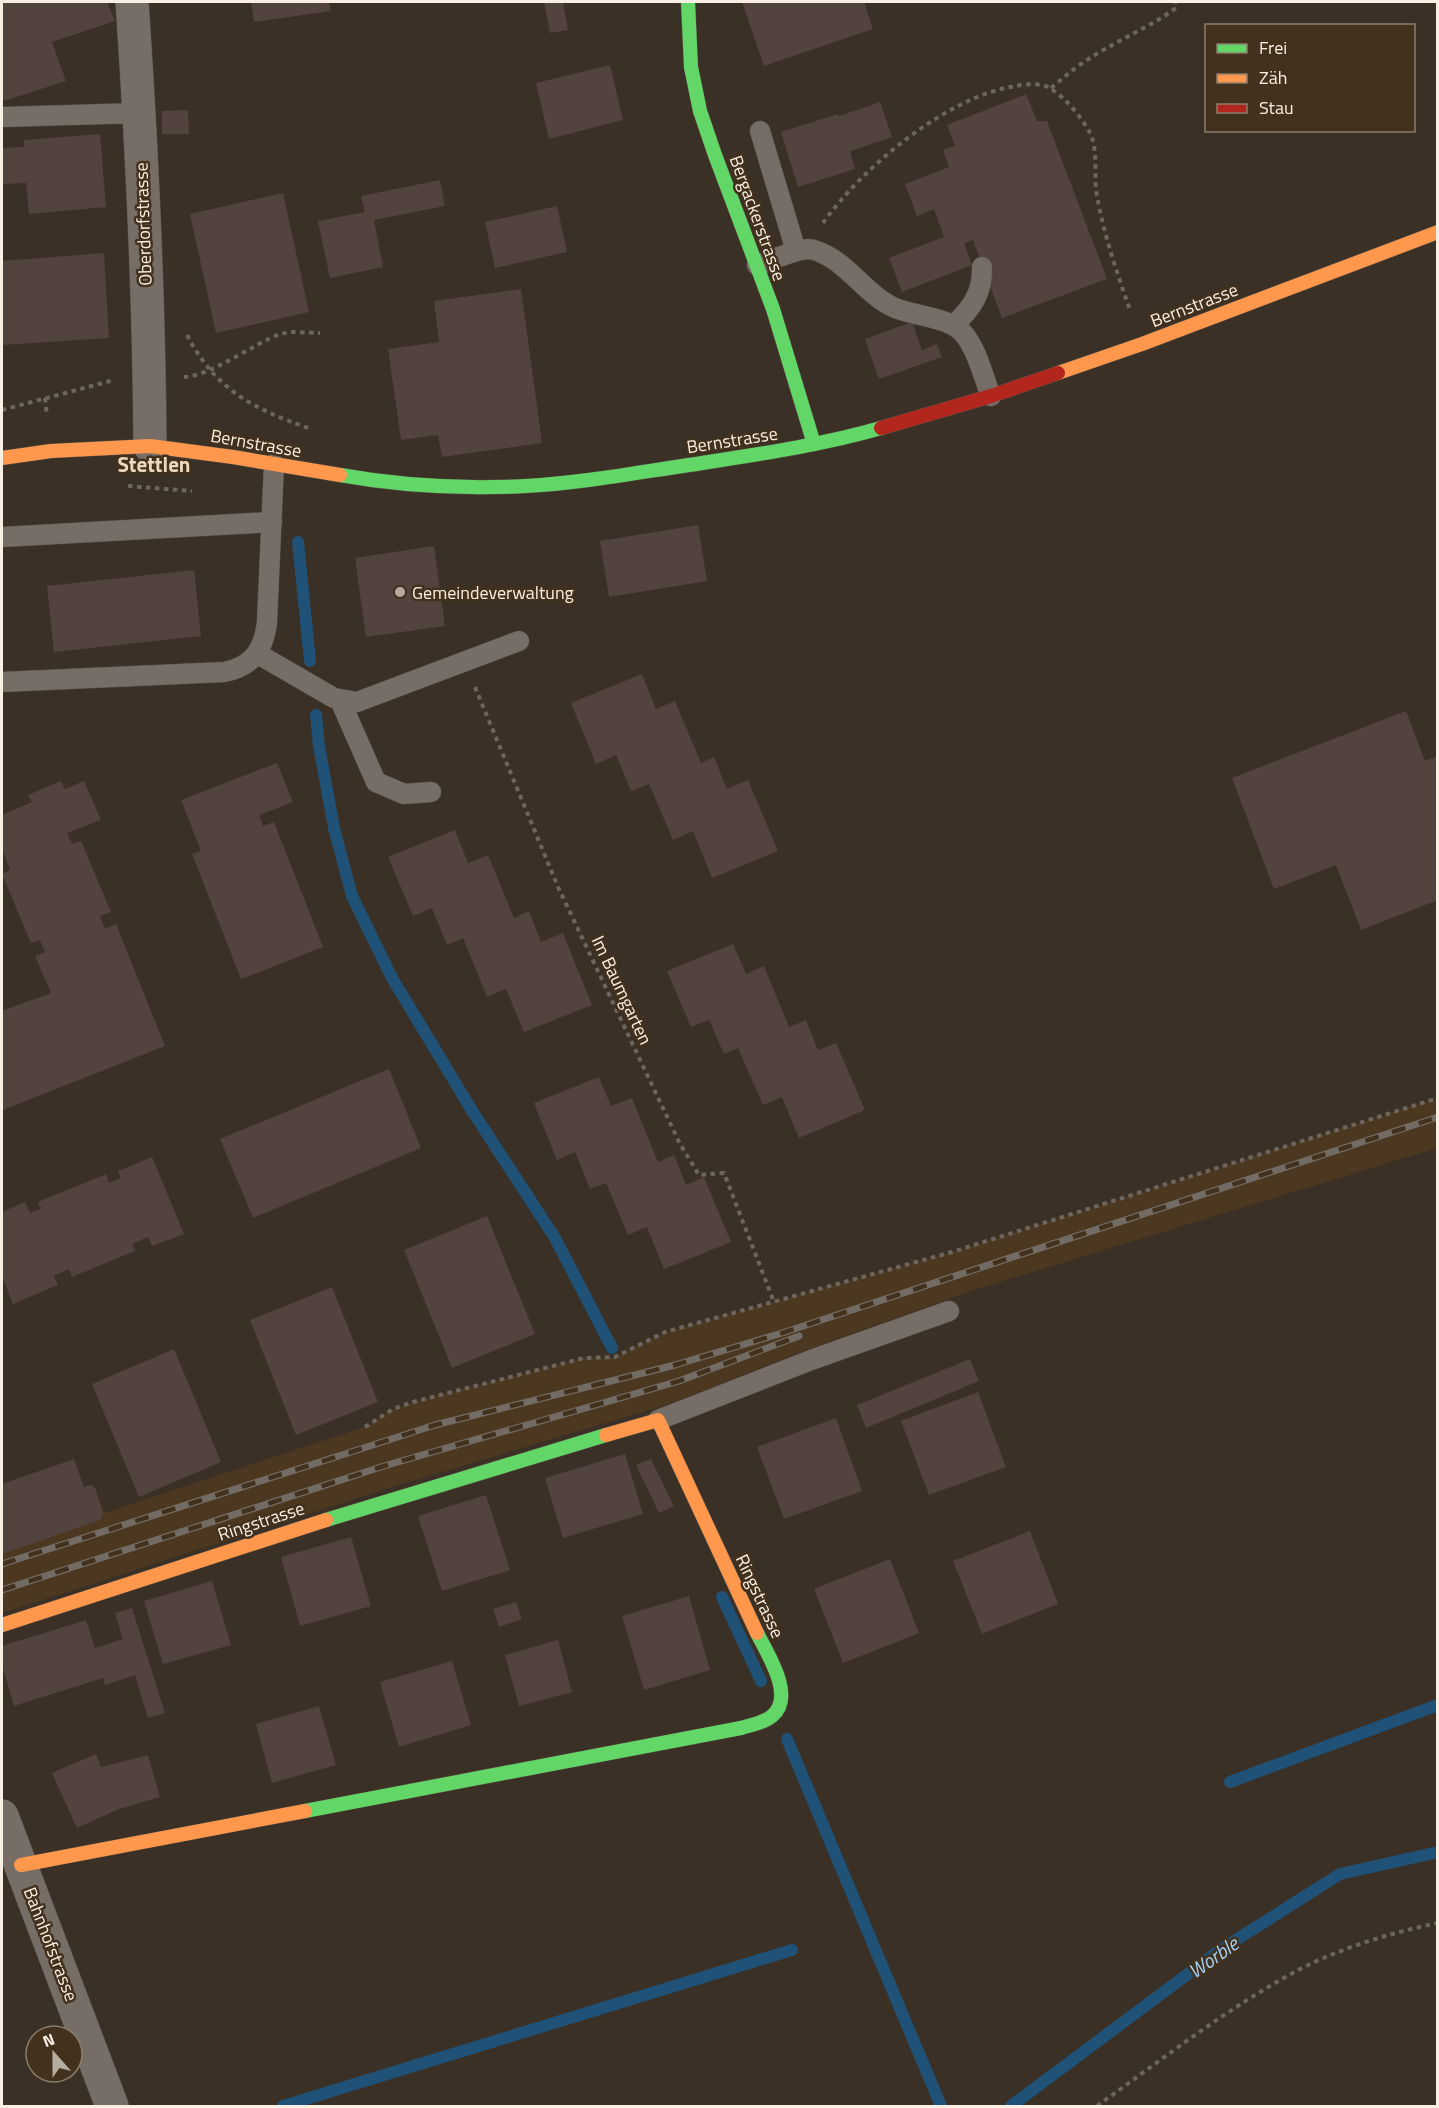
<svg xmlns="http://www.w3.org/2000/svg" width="1439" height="2108" font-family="'Titillium Web',sans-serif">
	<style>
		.built { fill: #4c3820 }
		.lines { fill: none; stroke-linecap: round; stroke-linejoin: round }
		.stream { stroke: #205177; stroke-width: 12 }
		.building { fill: #53433e }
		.lane-casing { stroke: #584f45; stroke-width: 21 }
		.street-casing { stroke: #584f45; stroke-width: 34 }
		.fast-casing { stroke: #584f45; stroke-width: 15 }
		.slow-casing { stroke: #584f45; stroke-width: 15 }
		.jam-casing { stroke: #584f45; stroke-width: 15 }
		.path { stroke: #6d665e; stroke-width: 4; stroke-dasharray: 4.5 4.5; stroke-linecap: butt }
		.lane { stroke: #756d66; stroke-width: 20 }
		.street { stroke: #756d66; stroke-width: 33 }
		.fast { stroke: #63d668; stroke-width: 14 }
		.slow { stroke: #ff974d; stroke-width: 14 }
		.jam { stroke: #b3261e; stroke-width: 14 }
		.rail-casing { stroke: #736c64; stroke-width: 7 }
		.rail { stroke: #42311d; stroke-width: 4.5; stroke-dasharray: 14; stroke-linecap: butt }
		.poi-dot { fill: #b7aca0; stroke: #42311d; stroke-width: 2 }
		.labels { text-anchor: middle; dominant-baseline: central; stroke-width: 5; stroke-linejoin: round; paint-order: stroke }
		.street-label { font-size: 18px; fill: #faefe3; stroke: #42311d }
		.poi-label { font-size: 18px; fill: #faefe3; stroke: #42311d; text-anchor: start }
		.water-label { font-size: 20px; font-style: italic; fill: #a6d1f9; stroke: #42311d }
		.quarter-label { font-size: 21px; font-weight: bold; fill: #ecd7bf; stroke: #42311d }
	</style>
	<rect width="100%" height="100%" fill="#3a3025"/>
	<!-- built -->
	<path class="built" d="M1437 1098V1148L974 1290 806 1350 669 1404 392 1487 2 1613V1520L85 1492 91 1485 95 1488 104 1513 365 1427 393 1409 413 1402 584 1358 615 1357 665 1332 952 1252Z"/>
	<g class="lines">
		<!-- stream -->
		<g class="stream">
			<path d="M298 542 310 661"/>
			<path d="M316 715 319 746 334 828 352 896 392 978 471 1109 555 1238 612 1348"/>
			<path d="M722 1597 761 1681"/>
			<path d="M787 1739 941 2106"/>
			<path d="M1230 1782 1438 1705"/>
			<path d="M283 2106 792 1950"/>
			<path d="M1011 2106 1220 1950 1340 1874 1438 1852"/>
		</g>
	</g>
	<!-- building -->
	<g class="building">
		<path d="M2 2H107L115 21 52 42 66 81 4 101 2 94Z"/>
		<path d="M251 2H329L331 11 254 22Z"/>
		<path d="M544 2H563L568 30 550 33Z"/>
		<path d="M742 2H864L873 29 764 66Z"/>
		<path d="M610 65 623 120 549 139 536 83Z"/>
		<path d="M1026 94 1037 121H1047L1107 279 1002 318 973 240 964 243 972 265 902 292 889 258 944 237 934 209 917 216 905 184 949 167 943 150 955 146 947 125Z"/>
		<path d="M880 102 892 137 850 151 855 169 798 187 781 132 838 114 839 116Z"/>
		<path d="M188 110 189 134H162V111Z"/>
		<path d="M100 134 106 207 29 214 26 183 2 184V148L24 147V140Z"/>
		<path d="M440 180 445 206 374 220 383 267 330 278 318 221 365 212 361 196Z"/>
		<path d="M283 193 309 312 216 333 190 214Z"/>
		<path d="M557 206 567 252 495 268 485 222Z"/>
		<path d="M104 253 109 338 2 345V261Z"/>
		<path d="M521 289 542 443 442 457 438 435 401 440 388 349 439 342 434 301Z"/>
		<path d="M912 322 922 350 937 344 942 357 879 379 865 339Z"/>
		<path d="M698 525 707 581 609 597 600 541Z"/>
		<path d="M434 546 445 626 366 637 355 558Z"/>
		<path d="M194 570 201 636 54 652 47 586Z"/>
		<path d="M642 674 656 709 675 701 701 763 714 757 727 789 748 780 778 851 712 878 693 831 673 840 649 784 631 791 616 755 596 764 571 703Z"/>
		<path d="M1406 711 1425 761 1438 756V900L1361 930 1336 865 1274 889 1232 778Z"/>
		<path d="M277 763 293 802 259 815 263 826 274 822 323 947 241 979 192 854 201 851 181 800Z"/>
		<path d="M61 781 65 789 84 781 101 820 67 833 72 844 81 841 111 912 100 916 105 929 116 924 165 1046 3 1110 2 1011 51 993 35 956 45 952 40 940 31 943 2 874 10 870 2 848V815L32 802 28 795Z"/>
		<path d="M455 830 468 863 488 855 514 918 529 911 541 942 563 933 592 1005 524 1032 506 989 487 997 463 938 447 945 432 908 413 916 388 857Z"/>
		<path d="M733 944 746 974 764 966 789 1027 806 1020 818 1050 836 1043 865 1110 799 1138 782 1097 763 1105 738 1048 724 1054 709 1020 691 1027 667 971Z"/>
		<path d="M389 1069 421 1148 253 1218 220 1139Z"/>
		<path d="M599 1077 611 1106 632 1098 658 1162 674 1155 686 1185 704 1177 731 1242 664 1269 647 1227 628 1235 606 1183 590 1189 575 1152 557 1160 534 1103Z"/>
		<path d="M152 1157 184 1234 152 1246 148 1237 132 1244 135 1251 72 1277 69 1269 54 1276 58 1285 13 1304 2 1276V1212L25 1202 30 1213 41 1209 38 1202 106 1174 109 1183 121 1178 118 1171Z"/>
		<path d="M487 1216 535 1334 452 1368 404 1250Z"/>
		<path d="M332 1287 378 1402 296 1435 250 1320Z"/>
		<path d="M174 1349 221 1462 139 1497 92 1384Z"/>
		<path d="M970 1359 979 1381 866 1428 857 1405Z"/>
		<path d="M978 1392 1006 1467 929 1495 901 1421Z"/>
		<path d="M836 1418 862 1491 784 1519 757 1447Z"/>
		<path d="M625 1454 643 1514 563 1538 545 1478Z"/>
		<path d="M74 1459 84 1487 91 1485 95 1488 103 1513 100 1520 2 1554V1484Z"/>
		<path d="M651 1459 674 1506 659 1513 636 1465Z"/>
		<path d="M486 1495 510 1570 442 1591 418 1516Z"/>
		<path d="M1030 1531 1058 1604 982 1634 953 1561Z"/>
		<path d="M351 1537 371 1606 300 1626 281 1557Z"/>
		<path d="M890 1559 919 1633 843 1663 814 1589Z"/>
		<path d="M212 1581 231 1645 163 1664 144 1601Z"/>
		<path d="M689 1596 710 1670 644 1690 622 1616Z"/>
		<path d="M516 1602 522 1619 499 1627 493 1609Z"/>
		<path d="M132 1608 165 1713 148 1718 135 1675 105 1685 103 1678 14 1706 2 1665V1646L86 1620 95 1648 123 1639 115 1613Z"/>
		<path d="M558 1640 572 1692 519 1706 505 1655Z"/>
		<path d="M452 1661 471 1725 399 1747 380 1682Z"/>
		<path d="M319 1706 336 1765 272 1783 256 1724Z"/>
		<path d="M96 1754 101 1767 148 1755 160 1797 119 1809 77 1828 52 1773Z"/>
	</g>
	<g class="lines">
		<!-- lane casing -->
		<g class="lane-casing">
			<g id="lane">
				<path d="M2 117 139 113"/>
				<path d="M760 131 796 251"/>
				<path d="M757 265C771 261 801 246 814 250 847 260 864 294 895 308 915 316 949 317 963 333 977 349 983 376 991 396"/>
				<path d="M954 325C972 308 983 292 982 267"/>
				<path d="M2 537 272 522"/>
				<path d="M258 654 334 698 357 702 519 641"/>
				<path d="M2 682 224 672C252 667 264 650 267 622L274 464"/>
				<path d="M340 700 376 782 404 794 431 792"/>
				<path d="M658 1420 811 1360 949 1311"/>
			</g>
		</g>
		<!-- street casing -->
		<g class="street-casing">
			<g id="street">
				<path d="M132 2C142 149 149 298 150 446"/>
				<path d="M2 1816 112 2106"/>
			</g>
		</g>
		<!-- fast casing -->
		<g class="fast-casing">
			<g id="fast">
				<path d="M688 2 691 67 700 111 715 155 773 309 814 444"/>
				<path d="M340 475C401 486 465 489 526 486 581 483 635 473 689 465 753 455 818 446 881 428"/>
				<path d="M326 1520 606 1435"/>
				<path d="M305 1811 741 1728C751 1725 764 1723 772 1716 796 1697 767 1653 757 1633"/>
			</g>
		</g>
		<!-- slow casing -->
		<g class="slow-casing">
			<g id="slow">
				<path d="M1058 373 1142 344 1438 232"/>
				<path d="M2 458 51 451 150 446 233 457 340 475"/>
				<path d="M606 1435 658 1420 757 1633"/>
				<path d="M2 1625 326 1520"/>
				<path d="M21 1865 305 1811"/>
			</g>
		</g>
		<!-- jam casing -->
		<g class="jam-casing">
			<path id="jam" d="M881 428 991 396 1058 373"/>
		</g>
		<!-- path -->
		<g class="path">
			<path d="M1051 88C1062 79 1072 70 1084 62 1113 42 1147 29 1176 8V2"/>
			<path d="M823 223C862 168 947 96 1016 86 1026 84 1042 82 1051 89 1066 98 1082 118 1090 133 1099 152 1093 177 1097 196 1104 235 1117 273 1130 310"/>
			<path d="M187 335C216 390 252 408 308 428"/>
			<path d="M184 377C211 376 253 344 280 334L292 332 320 333"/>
			<path d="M45 398 47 416"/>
			<path d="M2 410 114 380"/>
			<path d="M128 486 192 491"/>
			<path d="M475 687 558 887 680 1144 699 1175 724 1173 774 1302"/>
			<path d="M365 1427 393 1409 413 1402 584 1358 615 1357 665 1332 952 1252 1438 1098"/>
			<path d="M1097 2106C1160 2061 1222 2012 1291 1974 1334 1950 1389 1933 1438 1923"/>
		</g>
		<!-- lane -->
		<use href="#lane" class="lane"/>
		<!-- street -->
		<use href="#street" class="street"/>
		<!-- fast -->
		<use href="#fast" class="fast"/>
		<!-- slow -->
		<use href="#slow" class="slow"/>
		<!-- jam -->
		<use href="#jam" class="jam"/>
		<!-- rail casing -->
		<g class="rail-casing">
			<g id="rail">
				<path d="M2 1564 435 1425 675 1365 782 1333 1438 1117"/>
				<path d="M2 1590 384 1466 679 1381 799 1336"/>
			</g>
		</g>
		<!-- rail -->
		<use href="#rail" class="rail"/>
	</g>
	<!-- markers -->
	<circle class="poi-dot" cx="400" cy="592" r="6"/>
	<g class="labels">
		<!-- street labels -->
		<g class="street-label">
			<text transform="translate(758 218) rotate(70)">Bergackerstrasse</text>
			<text transform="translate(143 224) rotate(-92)">Oberdorfstrasse</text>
			<text transform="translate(1194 305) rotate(-21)">Bernstrasse</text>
			<text transform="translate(732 440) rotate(-9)">Bernstrasse</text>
			<text transform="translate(256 443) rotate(10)">Bernstrasse</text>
			<text transform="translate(622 990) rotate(65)">Im Baumgarten</text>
			<text transform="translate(261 1521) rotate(-18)">Ringstrasse</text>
			<text transform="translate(760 1596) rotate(65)">Ringstrasse</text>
			<text transform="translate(51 1944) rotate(69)">Bahnhofstrasse</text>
		</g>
		<!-- poi labels -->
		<g class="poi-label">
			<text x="412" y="592">Gemeindeverwaltung</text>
		</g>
		<!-- water labels -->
		<g class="water-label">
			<text transform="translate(1213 1957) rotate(-35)">Worble</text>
		</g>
		<!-- quarter labels -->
		<g class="quarter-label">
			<text x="154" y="464">Stettlen</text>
		</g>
	</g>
	<!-- border -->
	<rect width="1439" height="2108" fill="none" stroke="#faefe3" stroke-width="6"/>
	<!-- legend -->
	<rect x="1205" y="24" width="210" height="108" fill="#42311d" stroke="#8c7d6c" stroke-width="1.5"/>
	<rect x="1217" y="44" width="30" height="9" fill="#63d668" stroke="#8c7d6c" stroke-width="1.5"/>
	<text x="1259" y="54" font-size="18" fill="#faefe3">Frei</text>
	<rect x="1217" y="74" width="30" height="9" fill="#ff974d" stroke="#8c7d6c" stroke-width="1.5"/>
	<text x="1259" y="84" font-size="18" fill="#faefe3">Zäh</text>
	<rect x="1217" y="104" width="30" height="9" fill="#b3261e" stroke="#8c7d6c" stroke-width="1.5"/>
	<text x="1259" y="114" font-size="18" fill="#faefe3">Stau</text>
	<!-- north arrow -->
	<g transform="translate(54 2054) rotate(339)"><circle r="28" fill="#42311d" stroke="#8c7d6c" stroke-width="1.5"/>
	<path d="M0-4.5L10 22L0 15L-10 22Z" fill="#b7aca0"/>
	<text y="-9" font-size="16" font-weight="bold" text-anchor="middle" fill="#faefe3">N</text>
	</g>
</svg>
